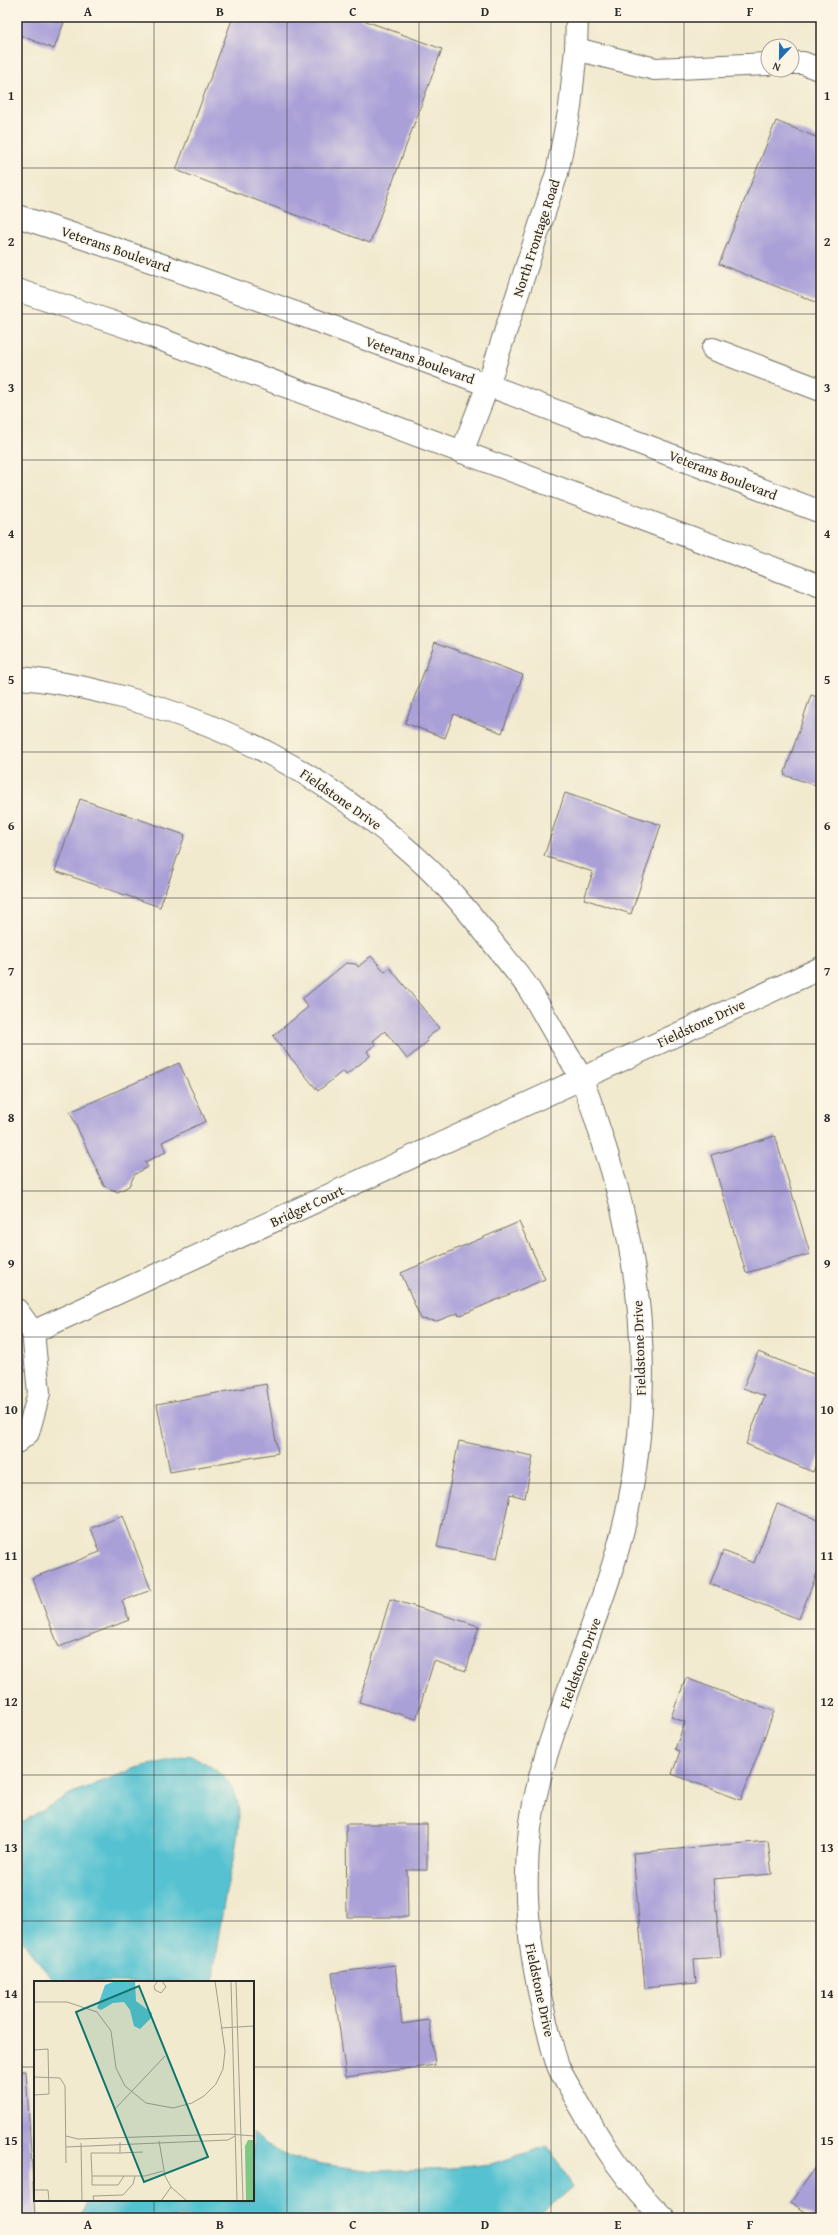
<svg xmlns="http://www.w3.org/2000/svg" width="838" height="2235" font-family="'Gentium Book Plus',serif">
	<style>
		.water { fill: #56c2d1; stroke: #40767e }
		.building { fill: #aaa0d8 }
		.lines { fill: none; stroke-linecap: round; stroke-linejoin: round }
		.minor-casing { stroke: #706e64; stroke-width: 24 }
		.minor { stroke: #fff; stroke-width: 22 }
		.grid { fill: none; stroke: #2b2b2b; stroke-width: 1; stroke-opacity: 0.55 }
		.labels { text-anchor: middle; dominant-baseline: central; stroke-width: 3; stroke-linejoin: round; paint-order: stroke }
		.street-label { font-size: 14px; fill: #2b2b2b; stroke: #fcf5e5 }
		.inset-road { fill: none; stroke: #a29e8d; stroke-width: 1 }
		.view { fill: #0f766e; fill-opacity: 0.15; stroke: #0f766e; stroke-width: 2 }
		.inset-edge { fill: none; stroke: #2b2b2b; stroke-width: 2 }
		.neatline { fill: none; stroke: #2b2b2b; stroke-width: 1.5 }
		.grid-label { font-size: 13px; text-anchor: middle; font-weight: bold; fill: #2b2b2b }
	</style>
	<rect width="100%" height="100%" fill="#fcf5e5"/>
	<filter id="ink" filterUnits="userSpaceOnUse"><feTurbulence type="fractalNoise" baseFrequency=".025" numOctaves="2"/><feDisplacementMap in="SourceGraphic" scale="8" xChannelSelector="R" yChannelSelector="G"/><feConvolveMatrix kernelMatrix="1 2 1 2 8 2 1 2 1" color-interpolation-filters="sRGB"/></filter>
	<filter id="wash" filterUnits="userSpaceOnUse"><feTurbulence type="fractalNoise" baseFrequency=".012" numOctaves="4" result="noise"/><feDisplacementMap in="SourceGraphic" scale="16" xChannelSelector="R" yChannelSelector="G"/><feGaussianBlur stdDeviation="0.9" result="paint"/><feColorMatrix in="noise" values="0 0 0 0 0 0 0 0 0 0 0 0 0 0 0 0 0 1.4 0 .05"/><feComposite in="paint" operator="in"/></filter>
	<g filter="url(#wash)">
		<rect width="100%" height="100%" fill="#f1eacf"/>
		<!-- water -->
		<g class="water">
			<path d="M191 1755C207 1764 224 1773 233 1789 248 1815 230 1869 225 1897 220 1926 215 1954 213 1982H54L17 1933V1825L70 1794 136 1768Z"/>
			<path d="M253 2132 266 2144 291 2157 321 2164 373 2171 453 2168 492 2164 547 2146 573 2187 536 2218H81L87 2200H253Z"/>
		</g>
		<g id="blocks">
			<!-- building -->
			<g class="building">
				<path d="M17 17H66L54 49 17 34Z"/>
				<path d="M233 17H355L442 49 370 243 176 170Z"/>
				<path d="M776 121 821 139V304L719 264Z"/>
				<path d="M435 642 523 675 502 733 454 714 445 738 405 723Z"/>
				<path d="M811 695 821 698V787L784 775Z"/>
				<path d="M565 793 661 825 631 914 584 899 593 872 544 856Z"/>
				<path d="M80 799 185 835 160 907 55 871Z"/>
				<path d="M371 956 385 972 390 968 439 1028 426 1039 428 1041 407 1059 385 1031 373 1041 376 1044 367 1051 370 1056 346 1075 343 1071 318 1091 273 1036 308 1007 302 999 346 963 356 964 358 967Z"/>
				<path d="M179 1063 206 1121 162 1142 166 1152 145 1162 148 1167 135 1174 129 1186 118 1192 104 1186 70 1112Z"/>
				<path d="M775 1136 810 1254 746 1273 711 1155Z"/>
				<path d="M519 1222 545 1279 459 1316 458 1313 437 1321 421 1319 401 1273Z"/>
				<path d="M758 1352 821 1377V1453L813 1472 746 1444 765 1396 743 1388Z"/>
				<path d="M266 1384 278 1453 170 1472 157 1404Z"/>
				<path d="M459 1441 533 1456 525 1498 510 1494 497 1559 437 1547Z"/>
				<path d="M777 1504 821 1521V1563L799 1619 710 1584 723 1551 754 1563Z"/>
				<path d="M123 1516 151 1590 122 1601 129 1620 59 1647 32 1578 100 1552 91 1528Z"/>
				<path d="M390 1599 479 1626 466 1671 434 1661 416 1719 359 1702Z"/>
				<path d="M686 1678 774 1711 741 1800 672 1774 680 1751 675 1749 685 1722 671 1717Z"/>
				<path d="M346 1824H427V1870H407L408 1917H347Z"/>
				<path d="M768 1841 772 1874 713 1879 721 1957 694 1959 696 1983 645 1988 633 1853Z"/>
				<path d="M395 1965 402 2024 429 2020 435 2065 346 2077 332 1973Z"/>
				<path d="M17 2071H26L35 2218H17Z"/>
				<path d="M821 2160V2218H814L791 2202Z"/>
			</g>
		</g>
	</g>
	<g filter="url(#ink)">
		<use href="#blocks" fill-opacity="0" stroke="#706e64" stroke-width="1"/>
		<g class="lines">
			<!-- minor casing -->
			<g class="minor-casing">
				<g id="minor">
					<path d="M576 49 655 69 768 64"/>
					<path d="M792 63H803L821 70"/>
					<path d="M17 216C288 304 554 412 821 512"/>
					<path d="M17 290 130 328 821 586"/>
					<path d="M713 349 821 390"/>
					<path d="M462 452 488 385 557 173 570 107 576 49 577 17"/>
					<path d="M17 678C52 680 88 688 122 697 230 726 316 771 401 844 438 875 464 905 493 943 505 958 518 973 529 989 539 1005 548 1022 558 1039 566 1053 576 1066 582 1081 590 1098 595 1117 601 1135 640 1252 654 1376 630 1498 612 1593 567 1680 541 1773 518 1858 525 1937 546 2022 550 2037 553 2054 559 2068 564 2080 572 2091 578 2102 602 2144 628 2185 664 2218"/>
					<path d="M17 1310 33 1332 39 1393 28 1433 17 1442"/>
					<path d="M33 1332 821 968"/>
				</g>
			</g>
			<!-- minor -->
			<use href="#minor" class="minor"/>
		</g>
	</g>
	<!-- grid -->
	<path class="grid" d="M154 17V1982M287 17V2218M419 17V2218M551 17V2218M684 17V2218M17 168H821M17 314H821M17 460H821M17 606H821M17 752H821M17 898H821M17 1044H821M17 1191H821M17 1337H821M17 1483H821M17 1629H821M17 1775H821M17 1921H821M17 2067H35M253 2067H821M154 2200V2218"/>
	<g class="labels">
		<!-- street labels -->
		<g class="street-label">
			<text transform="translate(536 238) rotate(-72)">North Frontage Road</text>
			<text transform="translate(116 249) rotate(19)">Veterans Boulevard</text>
			<text transform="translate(420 360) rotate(20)">Veterans Boulevard</text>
			<text transform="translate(723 475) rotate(21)">Veterans Boulevard</text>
			<text transform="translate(341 799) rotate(35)">Fieldstone Drive</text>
			<text transform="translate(701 1023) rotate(-25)">Fieldstone Drive</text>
			<text transform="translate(307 1206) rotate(-25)">Bridget Court</text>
			<text transform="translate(639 1348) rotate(-92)">Fieldstone Drive</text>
			<text transform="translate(580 1663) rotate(-70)">Fieldstone Drive</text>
			<text transform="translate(540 1990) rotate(78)">Fieldstone Drive</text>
		</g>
	</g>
	<!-- overview -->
	<g transform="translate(34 1981)">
		<rect width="220" height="220" fill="#f1eacf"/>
		<path d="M214 159H220L219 220H212L211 165Z" fill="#7ec784"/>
		<path d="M82 0H101L102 20 118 32 117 37 106 48 100 45 96 29 90 21 79 22 67 29 63 27 71 4Z" fill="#56c2d1"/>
		<path class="inset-road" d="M124 0 120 5 121 9 127 12 132 6 128 0M197 0 203 220M202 0 209 220M0 21H33L63 31 77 50 82 87 91 105 112 122 139 127 158 122 170 115 182 103 189 88 191 70 181 0M187 47 220 45M0 69 14 68 15 113 0 114M0 96 26 97 31 105 32 182M81 128 131 75M32 155 44 158 195 153 220 155M125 160 131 195 137 206 153 220M86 161V172L109 171M47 162 48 220M32 166 194 159 201 155M86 172H57L58 195H111L129 190M58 195V204H84L90 195M0 209H14L15 220M60 220 59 215 89 214 99 203 101 195M127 220 137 206"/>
		<path class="view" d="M105 5 174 176 110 201 42 31Z"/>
		<rect width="220" height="220" class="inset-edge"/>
	</g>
	<!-- margin -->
	<rect width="838" height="2235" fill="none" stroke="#fcf5e5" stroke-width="44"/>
	<!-- north arrow -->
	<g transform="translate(780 58) rotate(202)"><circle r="19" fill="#fcf5e5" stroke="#a8a49b"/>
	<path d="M0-3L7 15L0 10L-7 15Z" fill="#1f6fb2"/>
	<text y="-6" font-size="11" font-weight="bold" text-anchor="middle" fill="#2b2b2b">N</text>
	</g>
	<rect x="22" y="22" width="794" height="2191" class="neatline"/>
	<g class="grid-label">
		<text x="88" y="16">A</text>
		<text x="220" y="16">B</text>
		<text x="353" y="16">C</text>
		<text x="485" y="16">D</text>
		<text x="618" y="16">E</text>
		<text x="750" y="16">F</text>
		<text x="11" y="100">1</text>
		<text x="827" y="100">1</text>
		<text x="11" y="246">2</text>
		<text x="827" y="246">2</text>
		<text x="11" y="392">3</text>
		<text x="827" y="392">3</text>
		<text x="11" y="538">4</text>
		<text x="827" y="538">4</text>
		<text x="11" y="684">5</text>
		<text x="827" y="684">5</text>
		<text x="11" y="830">6</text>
		<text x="827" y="830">6</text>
		<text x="11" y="976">7</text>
		<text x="827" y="976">7</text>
		<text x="11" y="1122">8</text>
		<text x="827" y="1122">8</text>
		<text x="11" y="1268">9</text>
		<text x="827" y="1268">9</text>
		<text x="11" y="1414">10</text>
		<text x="827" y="1414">10</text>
		<text x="11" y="1560">11</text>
		<text x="827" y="1560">11</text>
		<text x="11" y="1706">12</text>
		<text x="827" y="1706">12</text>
		<text x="11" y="1852">13</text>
		<text x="827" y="1852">13</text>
		<text x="11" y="1998">14</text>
		<text x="827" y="1998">14</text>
		<text x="11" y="2145">15</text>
		<text x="827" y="2145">15</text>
		<text x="88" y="2229">A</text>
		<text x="220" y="2229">B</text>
		<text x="353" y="2229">C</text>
		<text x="485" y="2229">D</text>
		<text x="618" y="2229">E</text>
		<text x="750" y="2229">F</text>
	</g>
</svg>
